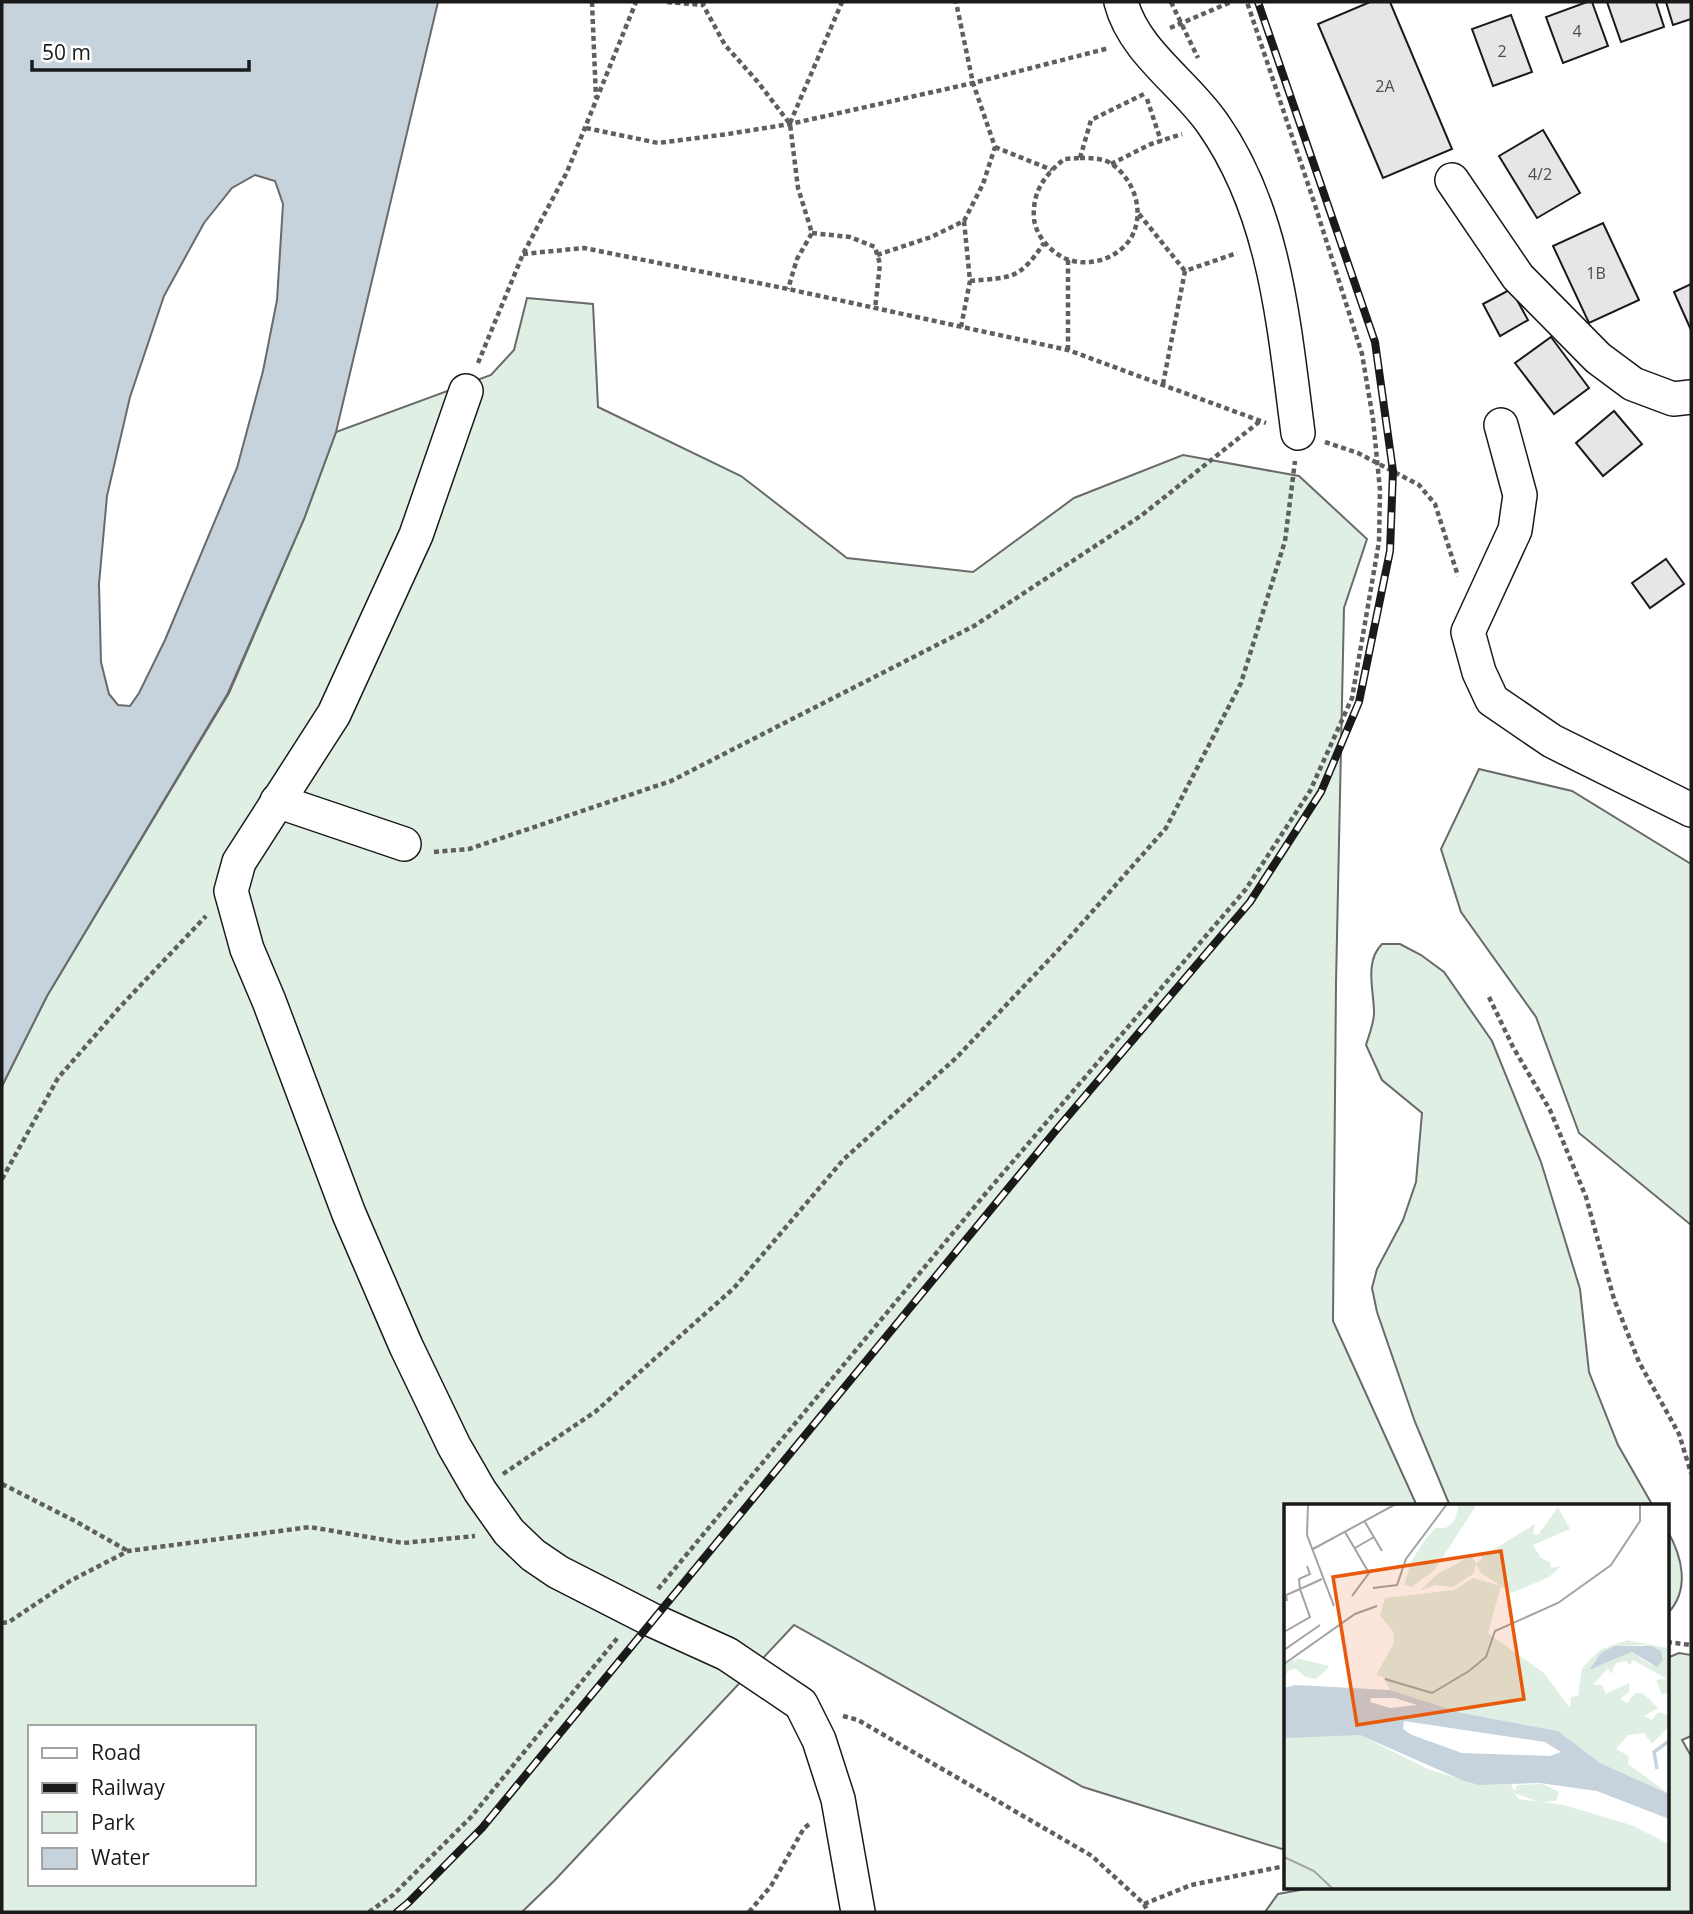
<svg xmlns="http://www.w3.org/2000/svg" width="1693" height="1914" font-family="'Open Sans',sans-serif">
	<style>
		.green { fill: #e0efe3; stroke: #6a6a6a; stroke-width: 2; fill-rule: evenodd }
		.water { fill: #c6d2dc; stroke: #6a6a6a; stroke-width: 2; fill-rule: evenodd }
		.building { fill: #e6e6e6; stroke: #1a1a1a; stroke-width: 2 }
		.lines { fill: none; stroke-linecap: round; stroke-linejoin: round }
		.minor-casing { stroke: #1a1a1a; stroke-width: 36 }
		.path { stroke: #5f5f5f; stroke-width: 4.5; stroke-dasharray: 5 3.5; stroke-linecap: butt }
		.minor { stroke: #fff; stroke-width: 33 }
		.rail-casing { stroke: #1a1a1a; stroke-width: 8 }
		.rail { stroke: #fff; stroke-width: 5; stroke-dasharray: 16; stroke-linecap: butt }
		.labels { text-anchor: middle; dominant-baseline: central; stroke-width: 5; stroke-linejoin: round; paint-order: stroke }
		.number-label { font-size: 16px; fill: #4d4d4d }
		.inset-river { fill: none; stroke: #c6d2dc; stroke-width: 3.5 }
		.inset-road { fill: none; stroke: #a3a3a3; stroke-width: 2 }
		.view { fill: #e8590c; fill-opacity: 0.15; stroke: #e8590c; stroke-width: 3.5 }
		.inset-edge { fill: none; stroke: #1a1a1a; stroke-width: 3.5 }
	</style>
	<rect width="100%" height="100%" fill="#fff"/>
	<!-- green -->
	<g class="green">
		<path d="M527 298 593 304 598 407 741 476 847 558 973 572 1074 498 1183 455 1299 476 1367 539 1344 608 1336 983 1333 1321 1417 1506H1285V1850L1083 1787 794 1625 555 1880 522 1912H2V1086L47 996 229 693 304 519 336 432 491 375 514 350ZM30 1727H254V1884H30Z"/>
		<path d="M1479 769 1572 791 1691 864V1225L1579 1133 1536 1017 1461 912 1441 849Z"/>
		<path d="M1382 944H1400L1421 955 1444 972 1492 1041 1541 1162 1580 1289 1589 1372 1618 1445 1653 1506H1450L1415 1422 1377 1312 1372 1288 1377 1269 1403 1220 1416 1182 1422 1113 1382 1080 1366 1045C1369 1035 1374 1023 1374 1013 1374 990 1364 962 1382 944Z"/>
		<path d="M1667 1530C1682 1556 1691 1590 1667 1614Z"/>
		<path d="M1679 1653 1691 1655V1736L1682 1740 1691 1756V1912H1265L1278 1894 1311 1888H1667V1658Z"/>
	</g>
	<!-- water -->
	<path class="water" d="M2 2H438L336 432 304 519 228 693 47 996 2 1086ZM255 175 275 181 283 204 277 300 263 371 237 468 165 640 139 693 130 706 118 705 109 694 101 662 99 584 107 496 130 397 164 296 204 223 232 188Z"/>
	<!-- building -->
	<g class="building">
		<path d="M1370 2H1390L1452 149 1383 178 1318 24Z"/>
		<path d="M1587 2H1592L1608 46 1563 63 1546 17Z"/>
		<path d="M1607 2H1656L1664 27 1621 42Z"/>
		<path d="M1666 2H1691V19L1673 25Z"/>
		<path d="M1511 15 1532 72 1493 86 1472 29Z"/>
		<path d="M1543 130 1580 193 1537 218 1499 156Z"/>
		<path d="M1603 223 1639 300 1589 323 1553 246Z"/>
		<path d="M1691 284V330L1674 292Z"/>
		<path d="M1511 289 1528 320 1500 336 1483 304Z"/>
		<path d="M1551 337 1589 388 1554 414 1515 363Z"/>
		<path d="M1614 411 1642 444 1603 476 1576 443Z"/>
		<path d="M1666 559 1684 584 1650 608 1632 583Z"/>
	</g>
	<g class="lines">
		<!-- minor casing -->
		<g class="minor-casing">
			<g id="minor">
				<path d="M1121 2C1134 52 1185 83 1213 124 1276 214 1284 327 1298 433"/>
				<path d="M1452 180 1518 277 1598 358 1633 384 1673 399 1691 397"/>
				<path d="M466 391 416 535 334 714 239 862 231 891 247 949 269 1001 349 1214 406 1346 454 1446 480 1491 509 1532 533 1555 558 1572 652 1620 727 1654 801 1704 819 1740 838 1799 858 1912"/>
				<path d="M1501 425 1520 495 1515 530 1468 632 1479 672 1492 700 1552 741 1691 810"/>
				<path d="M277 801 404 844"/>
			</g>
		</g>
		<!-- path -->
		<g class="path">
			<path d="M592 2 596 98"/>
			<path d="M667 2 703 5"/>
			<path d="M704 2 703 5 725 45 757 81 790 124 798 188 812 233 797 259 788 289"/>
			<path d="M1171 2 1198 58"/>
			<path d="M1170 28 1231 2"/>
			<path d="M1147 99 1161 141"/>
			<path d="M790 123 842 2"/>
			<path d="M586 128 658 143 728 134 790 124 973 83 1109 48"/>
			<path d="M995 147 1052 170"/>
			<path d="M1080 158C1091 158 1103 158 1112 164 1134 180 1145 211 1132 236 1119 260 1085 269 1062 257 1048 249 1036 235 1034 219 1032 192 1044 176 1064 159Z"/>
			<path d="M1080 158 1091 120 1146 93"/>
			<path d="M1111 164 1151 144 1182 134"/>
			<path d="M1139 214 1185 271"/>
			<path d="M812 233 850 237 875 247 880 264 875 309"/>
			<path d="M523 254 584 248 788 289 1068 350 1266 423"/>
			<path d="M877 255 931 237 964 221 983 184 995 147 973 83 956 2"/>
			<path d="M1068 260V350"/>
			<path d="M970 281C1013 277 1019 280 1044 243"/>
			<path d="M961 327 970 281 964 221"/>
			<path d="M478 363 523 254 567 172 636 2"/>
			<path d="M1163 384 1185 271 1237 253"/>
			<path d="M1325 442 1358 453 1419 485 1435 504 1458 576"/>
			<path d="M434 852 469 849 671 781 974 626 1142 515 1259 422"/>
			<path d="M1489 997 1513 1047 1550 1110 1586 1197 1614 1299 1639 1362 1679 1434 1691 1473"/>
			<path d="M2 1179 58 1078 119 1008 206 916"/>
			<path d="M503 1474 595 1412 734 1288 844 1159 956 1058 1061 947 1166 828 1241 683 1285 541 1295 461"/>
			<path d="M2 1484 75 1521 128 1551"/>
			<path d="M658 1589 986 1193 1246 889 1310 791 1352 698 1379 542 1380 490 1373 419 1362 354 1315 205 1247 2"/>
			<path d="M2 1623 9 1622 70 1581 128 1551 310 1527 403 1543 475 1536"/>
			<path d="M1667 1642 1691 1645"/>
			<path d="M843 1716 858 1720 1092 1856 1144 1904 1148 1912"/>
			<path d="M1144 1904 1191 1885 1285 1866"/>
			<path d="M369 1912 393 1895 471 1817 619 1636"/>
			<path d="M749 1912 771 1886 804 1828 811 1823"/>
		</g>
		<!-- minor -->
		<use href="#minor" class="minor"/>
		<!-- rail casing -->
		<g class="rail-casing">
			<path id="rail" d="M397 1912 408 1903 482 1828 1057 1129 1250 902 1321 792 1359 702 1390 551 1393 471 1375 342 1258 2"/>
		</g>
		<!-- rail -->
		<use href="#rail" class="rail"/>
	</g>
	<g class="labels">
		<!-- number labels -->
		<g class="number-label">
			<text x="1577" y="31">4</text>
			<text x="1502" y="51">2</text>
			<text x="1385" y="86">2А</text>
			<text x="1540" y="174">4/2</text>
			<text x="1596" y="273">1В</text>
		</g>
	</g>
	<!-- overview -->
	<g transform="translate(1284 1504)">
		<rect width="385" height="385" fill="#fff"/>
		<path d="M175 0H193L150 67 127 83 120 81 127 58 140 37 151 24H162L171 16ZM274 3 286 25 249 41 257 54 266 58 267 64 277 62 265 73 228 89 197 69 192 60 189 70 169 83 151 81 136 87 153 70 187 52 192 59 198 56 197 46 202 50 251 20 249 30 254 31ZM189 74 217 82 204 129 260 169 286 204 287 193 294 192 298 164 316 146 343 136 383 144 385 187 378 191 372 176 383 175 349 156 346 161 342 157 332 159 327 170 324 164 309 181H318L322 190 345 179V188L336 195 343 199 351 189H359L374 204 360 212 368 216 374 208 385 211V222L368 240 360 229 344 231 332 245 345 252 344 260 385 290 316 259 274 227 178 209 106 186 99 173 92 171 110 139 109 128 96 111 101 94 170 86ZM362 141 369 162 348 148 305 166 317 149 330 142ZM12 154 45 162V163L32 175 21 173 12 165 5 166 0 174V161L10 155V160ZM24 230 76 231 144 265 195 281 227 280 234 295 280 301 347 321 385 340V385H0V234ZM259 280 275 288 272 297 255 298 230 289 233 281Z" fill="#e0efe3" fill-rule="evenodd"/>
		<path d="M330 142H367L377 147 379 156 373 163 348 148 305 166 317 149ZM11 181 106 186 178 209 274 227 316 259 385 290V315L313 287 256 279 195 281 180 277 76 231 0 234V184ZM87 194H111L133 201 106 204 86 198ZM120 217 261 238 277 248 266 252 178 249 128 231 119 225Z" fill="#c6d2dc" fill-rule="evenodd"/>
		<path class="inset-river" d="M373 265 370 248 385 237"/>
		<path class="inset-road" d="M24 0 23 31 50 102M81 18 98 47M61 28 85 69 68 92M71 44 90 33M29 45 112 0M89 84 113 81 122 55 163 0M3 97 2 91 16 85 15 75 26 70 23 62M0 128 26 113 16 85 38 75M0 146 36 121M0 160 71 110 93 102M101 175 148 189 185 167 202 153 211 127 274 99 327 61 356 17V0M0 353 30 367 49 385"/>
		<path class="view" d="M217 47 240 195 73 221 49 73Z"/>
		<rect width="385" height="385" class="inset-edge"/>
	</g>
	<!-- border -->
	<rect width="1693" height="1914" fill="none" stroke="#1a1a1a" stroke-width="7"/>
	<!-- legend -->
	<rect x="28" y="1725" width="228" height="161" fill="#ffffff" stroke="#a3a3a3" stroke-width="2"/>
	<rect x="42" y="1748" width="35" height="10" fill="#ffffff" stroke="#a3a3a3" stroke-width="2"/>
	<text x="91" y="1760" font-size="21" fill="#1a1a1a">Road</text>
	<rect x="42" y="1783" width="35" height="10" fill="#1a1a1a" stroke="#a3a3a3" stroke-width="2"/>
	<text x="91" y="1795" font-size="21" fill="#1a1a1a">Railway</text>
	<rect x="42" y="1812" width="35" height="21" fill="#e0efe3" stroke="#a3a3a3" stroke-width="2"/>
	<text x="91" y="1830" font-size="21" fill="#1a1a1a">Park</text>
	<rect x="42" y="1848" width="35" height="21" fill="#c6d2dc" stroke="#a3a3a3" stroke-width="2"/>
	<text x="91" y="1865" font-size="21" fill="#1a1a1a">Water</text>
	<!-- scale -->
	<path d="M32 60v10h217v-10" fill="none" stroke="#1a1a1a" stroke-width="3.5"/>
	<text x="42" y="60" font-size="21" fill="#1a1a1a" stroke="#ffffff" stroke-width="5" paint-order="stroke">50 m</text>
</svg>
